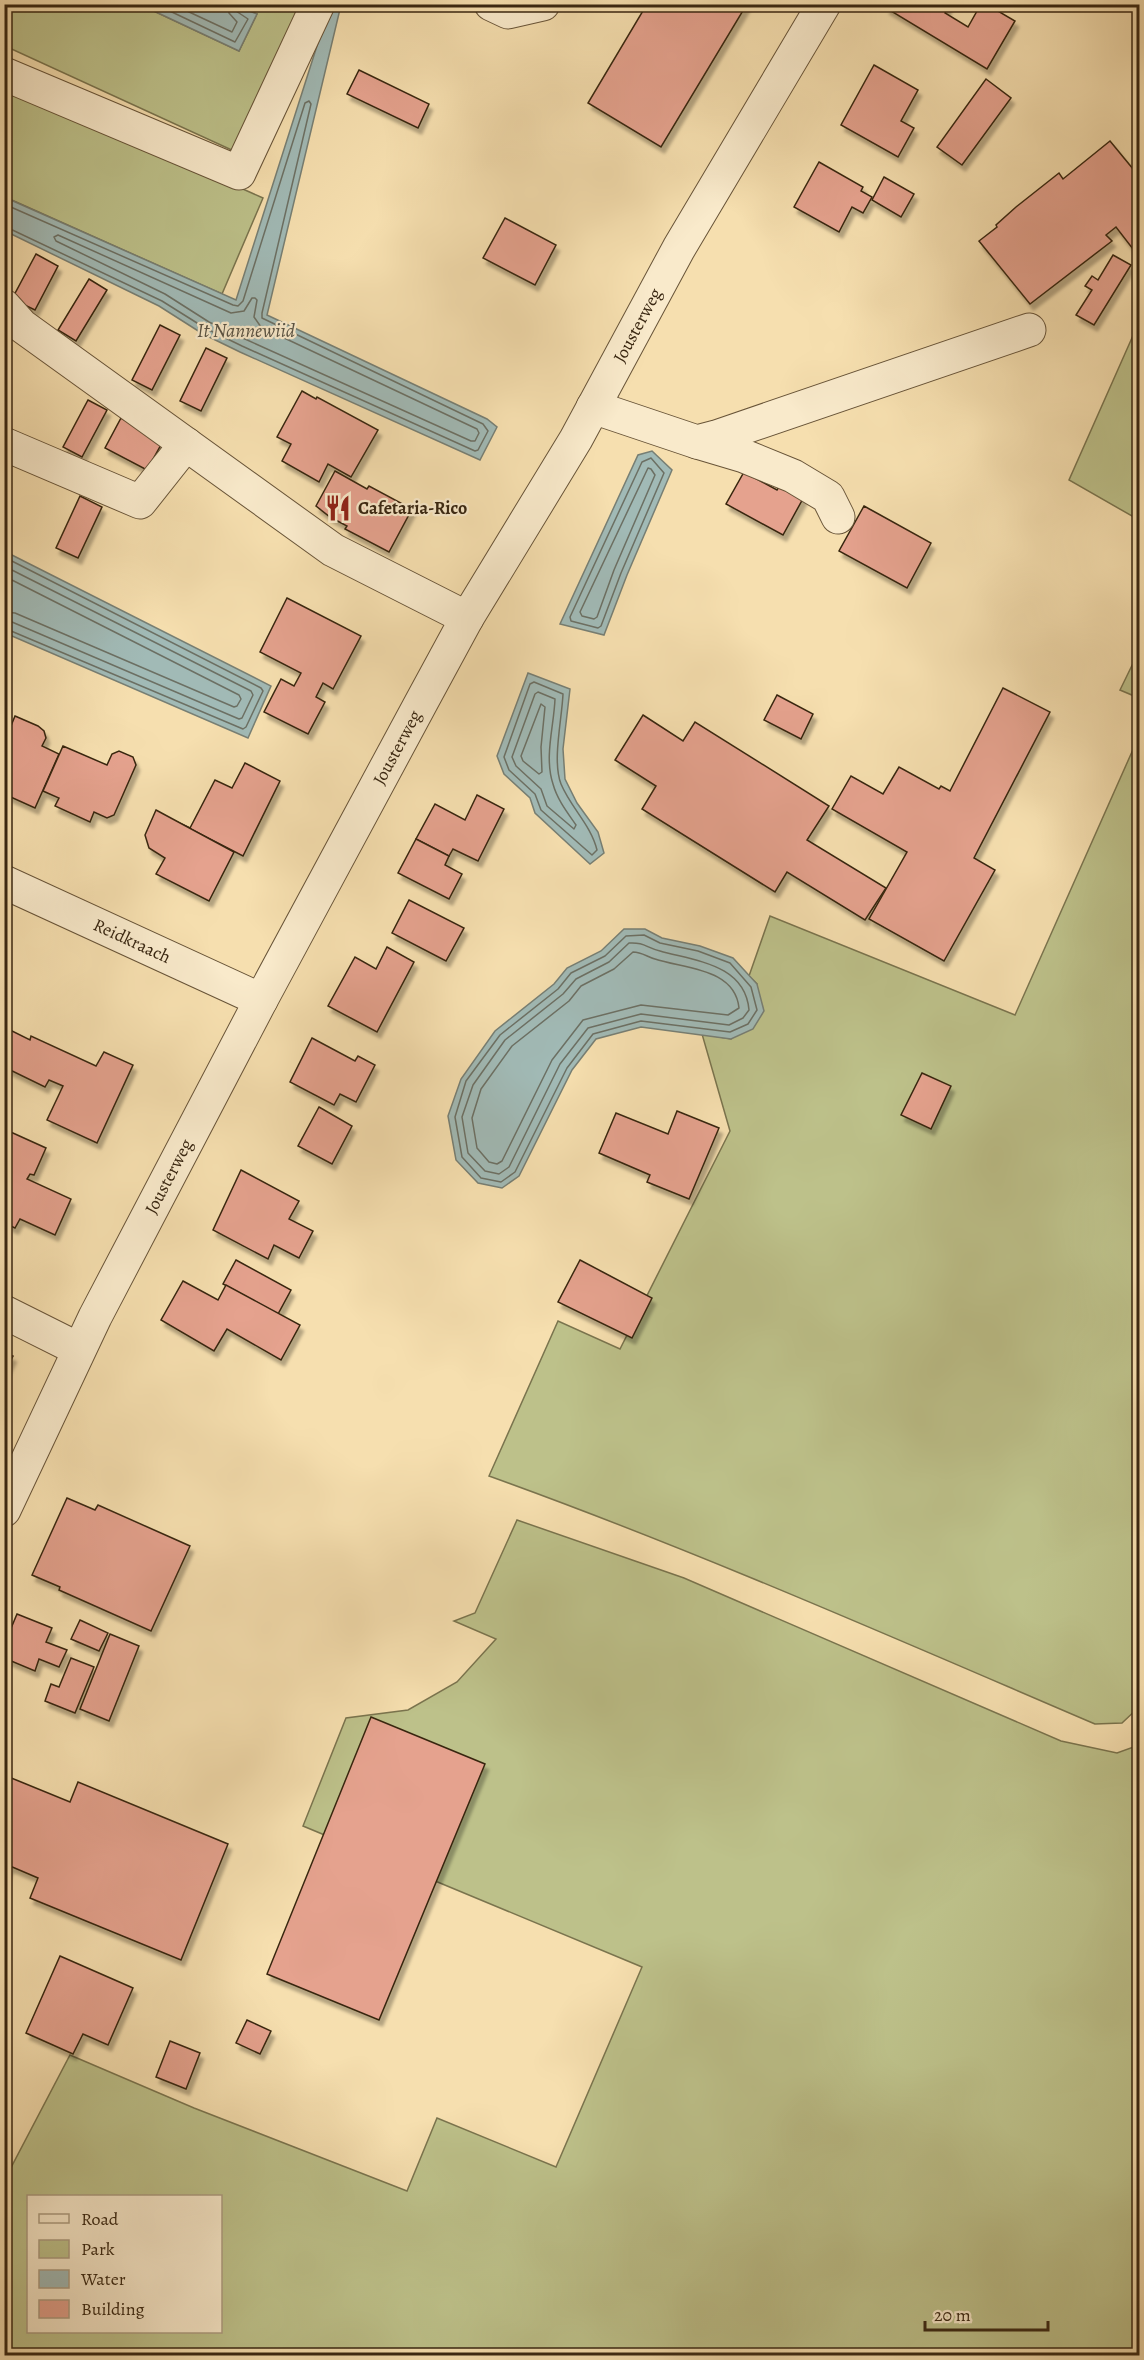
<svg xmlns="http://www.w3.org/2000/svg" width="1144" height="2360" font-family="Alegreya,serif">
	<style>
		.green { fill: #bdc18a; stroke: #7a744e; stroke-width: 1.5; fill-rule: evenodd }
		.water { fill: #a1bab6; stroke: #777f74; stroke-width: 1.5 }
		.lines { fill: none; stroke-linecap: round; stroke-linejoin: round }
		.shore { stroke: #6c7064; stroke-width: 1.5 }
		.building { fill: #e5a28e; stroke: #382611; stroke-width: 1.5; filter: url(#shadow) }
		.minor-casing { stroke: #685438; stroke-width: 35 }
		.minor { stroke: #f9eacb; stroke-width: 33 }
		.labels { text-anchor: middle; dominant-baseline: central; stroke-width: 4.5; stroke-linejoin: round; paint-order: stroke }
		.street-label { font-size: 18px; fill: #382611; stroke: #f9eacb }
		.poi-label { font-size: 18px; font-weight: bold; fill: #382611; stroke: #f9eacb; text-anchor: start }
		.water-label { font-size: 20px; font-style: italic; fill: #585243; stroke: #f9eacb }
	</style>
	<defs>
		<filter id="shadow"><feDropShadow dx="3.5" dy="6" stdDeviation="1.5" flood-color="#0004"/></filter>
	</defs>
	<rect width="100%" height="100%" fill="#f6dfaf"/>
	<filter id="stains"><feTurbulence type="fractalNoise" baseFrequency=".00333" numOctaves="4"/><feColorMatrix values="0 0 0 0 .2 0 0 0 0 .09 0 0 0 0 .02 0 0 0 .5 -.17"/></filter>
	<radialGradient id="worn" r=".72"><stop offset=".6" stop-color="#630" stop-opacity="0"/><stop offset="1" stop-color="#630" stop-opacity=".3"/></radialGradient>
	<!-- green -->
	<g class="green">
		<path d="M5 5H141L239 51 257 14 235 5H316L236 152 5 46Z"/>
		<path d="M5 83 263 198 222 294 5 197Z"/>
		<path d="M1139 322V520L1069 480Z"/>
		<path d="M1139 651V698L1120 690Z"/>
		<path d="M1139 736V1707L1122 1723 1095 1724C894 1638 695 1550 489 1476L558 1321 620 1349 730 1131 702 1034 731 1039 757 984 749 976 770 916 1015 1015Z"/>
		<path d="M517 1520 684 1578 1061 1741 1117 1753 1139 1745V2355H5L4 2181 70 2055 194 2108 407 2191 437 2118 556 2167 642 1967 303 1826 346 1718 408 1710 457 1682 496 1639 454 1621 475 1613ZM28 2196H220V2332H28Z"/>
	</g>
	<!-- water -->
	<g class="water">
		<path d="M141 5H235L257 14 239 51Z"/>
		<path d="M330 5H341L267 315 487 419 497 427 480 460 240 352 203 334 159 306 5 231 4 197 236 300Z"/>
		<path d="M652 451 672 470 627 575 604 635 560 624 638 455Z"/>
		<path d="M4 551 271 686 248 738 5 633Z"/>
		<path d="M528 673 570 689 563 749 565 779 577 803 598 832 604 853 590 864 535 813 530 798 504 774 497 756Z"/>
		<path d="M624 929H645L662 938 700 946 733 958 757 984 764 1011 753 1029 731 1039 641 1027 596 1039 572 1070 519 1176 502 1188 478 1183 456 1160 448 1116 461 1079 495 1031 554 984 567 968 601 951Z"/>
	</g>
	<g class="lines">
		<!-- shore -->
		<g class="shore">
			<path d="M155 4 235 42 248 19 236 11 235 4"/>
			<path d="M172 4 232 32 237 22 229 13 227 4"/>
			<path d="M4 204 233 305 238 306 243 301 305 103 309 101 311 104 262 313V318L483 424 488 431 478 450 475 451 242 346 205 328 162 301 4 226"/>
			<path d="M58 235 231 313 244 311 252 298H255L257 300 254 317 261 327 477 429 479 433 475 441H471L245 339 209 322 165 294 56 241 54 237Z"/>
			<path d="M651 458 664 473 621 573 601 626 598 628 571 621 570 617 642 462Z"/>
			<path d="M648 468 651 469 655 475 614 570 597 617 594 619 582 616 580 612Z"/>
			<path d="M4 557 261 688 263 691 246 727 243 729 4 628"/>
			<path d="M4 566 251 691 253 695 242 718 239 719 12 622 4 621"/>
			<path d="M4 576 239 695 241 699 237 706 234 707 15 613 4 612"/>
			<path d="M534 682 563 694C562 719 552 761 561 784 571 808 591 825 597 850L592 855 541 810 535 794 509 770 504 757 530 684Z"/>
			<path d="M538 692 555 699C554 726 544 757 553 784 557 799 567 812 576 825L574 829 547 806 541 789 516 766 512 757 535 694Z"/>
			<path d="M541 704 545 707 541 747 542 772 539 774 523 761 521 756Z"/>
			<path d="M644 935 660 943 698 951 730 963 751 987 757 1010 748 1024 730 1032 641 1021 593 1034 567 1068 515 1172 501 1182 481 1178 462 1157 455 1117 466 1081 500 1035 558 989 571 973 605 956 626 936Z"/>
			<path d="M629 943C644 942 647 948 660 951 695 961 745 964 749 1010L743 1018 729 1025 641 1014 588 1028 560 1064 509 1167 499 1174 485 1171 468 1153 462 1117 473 1085 505 1040 563 994 576 979 609 962Z"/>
			<path d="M633 952C642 952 647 957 655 959 685 969 735 968 739 1008L728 1015 641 1005 583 1020 552 1060 502 1161 497 1164 489 1162 477 1148 472 1118 481 1089 512 1046 569 1001 581 986 614 969Z"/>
		</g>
	</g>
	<!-- building -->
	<g class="building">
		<path d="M647 4H747L661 147 588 103Z"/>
		<path d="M888 4H949L945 13 968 27 981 4H986L1015 21 987 69 886 8Z"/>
		<path d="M874 65 918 90 901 121 914 128 898 157 841 125Z"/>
		<path d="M359 70 429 104 418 128 347 94Z"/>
		<path d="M986 79 1011 98 962 165 937 147Z"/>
		<path d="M1110 141 1138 175 1140 174V246L1136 253 1116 227 1106 235 1112 241 1030 304 979 241 997 227 996 225 1016 207 1059 173 1063 179Z"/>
		<path d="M819 162 863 187 861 191 872 197 863 213 852 207 839 232 794 207Z"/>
		<path d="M884 177 914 194 901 217 872 200Z"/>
		<path d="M505 218 556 245 535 285 483 258Z"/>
		<path d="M36 254 58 266 35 310 12 299Z"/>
		<path d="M1113 255 1131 265 1094 325 1076 315 1092 290 1085 286 1092 276 1098 280Z"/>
		<path d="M89 279 107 290 76 341 58 330Z"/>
		<path d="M160 325 180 335 152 390 132 380Z"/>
		<path d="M206 348 227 358 201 411 180 401Z"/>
		<path d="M302 391 316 399 317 397 378 430 351 477 328 464 319 482 282 461 291 444 277 437Z"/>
		<path d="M88 400 107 410 82 457 63 447Z"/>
		<path d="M121 418 163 441 147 470 105 448Z"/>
		<path d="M335 471 367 489 369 486 412 509 389 552 345 529 347 526 330 517 316 506Z"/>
		<path d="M744 472 777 490 782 482 805 495 783 535 726 504Z"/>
		<path d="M80 496 102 507 78 558 56 548Z"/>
		<path d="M864 506 931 543 907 588 839 551Z"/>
		<path d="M287 598 361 636 333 689 323 683 316 697 325 702 308 734 264 712 281 679 294 686 301 673 260 652Z"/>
		<path d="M1003 688 1050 712 974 858 995 870 944 961 869 919 907 852 832 809 851 776 883 794 899 767 939 789 941 786 950 791Z"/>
		<path d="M777 695 813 714 801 739 764 720Z"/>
		<path d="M643 715 683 741 695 722 829 806 807 840 886 888 865 920 787 872 775 892 642 809 656 786 615 760Z"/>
		<path d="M15 716 38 726 44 731 46 738 42 746 59 754 35 808 4 794V743Z"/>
		<path d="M63 746 107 765 112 754 119 751 133 757 136 765 114 815 107 818 94 812 90 822 55 806 59 798 43 791Z"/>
		<path d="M245 763 280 781 243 856 175 821 190 828 215 780 232 788Z"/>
		<path d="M477 795 504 809 478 861 453 849 449 856 416 839 435 804 465 820Z"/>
		<path d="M156 810 234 852 209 901 156 874 165 858 149 848 145 835Z"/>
		<path d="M416 839 449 856 445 865 462 874 449 899 398 873Z"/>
		<path d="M409 900 464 928 446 961 392 933Z"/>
		<path d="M387 947 414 962 377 1032 328 1006 355 957 376 969Z"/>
		<path d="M4 1027 30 1040 31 1036 96 1066 104 1052 133 1065 97 1143 47 1120 63 1086 49 1080 45 1087 4 1067Z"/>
		<path d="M312 1038 355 1061 358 1056 375 1065 356 1102 340 1094 334 1105 290 1082Z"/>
		<path d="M922 1073 951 1086 931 1129 901 1115Z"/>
		<path d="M319 1107 352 1126 332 1164 298 1146Z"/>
		<path d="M677 1111 719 1128 689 1199 647 1182 650 1175 599 1153 616 1113 668 1134Z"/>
		<path d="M4 1129 46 1148 34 1175 30 1174 27 1179 71 1199 55 1235 20 1219 15 1228 4 1223Z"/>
		<path d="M241 1170 299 1201 289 1219 313 1231 299 1258 274 1245 268 1259 213 1230Z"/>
		<path d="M236 1260 291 1290 278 1314 223 1284Z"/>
		<path d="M580 1260 652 1298 632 1338 558 1302Z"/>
		<path d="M183 1281 218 1300 226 1285 300 1325 281 1360 227 1329 214 1351 161 1320Z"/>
		<path d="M4 1352 13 1356 4 1374Z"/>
		<path d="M67 1498 95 1510 98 1505 190 1546 151 1631 59 1590 60 1587 32 1575Z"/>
		<path d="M17 1614 52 1628 46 1642 67 1650 59 1667 39 1659 35 1671 4 1658V1645Z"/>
		<path d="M80 1620 108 1633 99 1651 71 1639Z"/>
		<path d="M110 1634 139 1646 109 1721 80 1709Z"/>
		<path d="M71 1658 94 1667 75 1713 45 1701 51 1684 59 1687Z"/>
		<path d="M371 1717 485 1764 379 2020 267 1974Z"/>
		<path d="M4 1775 70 1802 78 1782 228 1844 181 1960 30 1898 38 1878 10 1866 4 1879Z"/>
		<path d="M60 1956 133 1988 108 2045 83 2034 73 2054 26 2033Z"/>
		<path d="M247 2020 271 2031 260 2054 236 2043Z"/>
		<path d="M170 2041 200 2053 186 2089 156 2077Z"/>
	</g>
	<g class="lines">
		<!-- minor casing -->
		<g class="minor-casing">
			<g id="minor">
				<path d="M491 4 508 12 543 4"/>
				<path d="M4 74 239 173 318 4"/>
				<path d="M4 306 22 326 333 550 467 618"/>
				<path d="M593 407 697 442 716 437 1029 330"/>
				<path d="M697 442 744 456 793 476 828 497 838 517"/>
				<path d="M4 444 140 502 186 444"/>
				<path id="s1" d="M4 882 261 1000"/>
				<path d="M4 1312 78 1349"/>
				<path id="s2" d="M4 1510 95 1317 261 1000 422 701 467 618 576 439 679 248 824 4"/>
			</g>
		</g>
		<!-- minor -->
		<use href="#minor" class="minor"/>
	</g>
	<!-- icons -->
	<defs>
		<g id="restaurant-bare" transform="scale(2.07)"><path d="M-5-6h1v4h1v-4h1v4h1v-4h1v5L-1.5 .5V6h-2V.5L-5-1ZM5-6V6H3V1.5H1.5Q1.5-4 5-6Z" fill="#8f2418" stroke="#f9eacb" stroke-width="2.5" paint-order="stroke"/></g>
	</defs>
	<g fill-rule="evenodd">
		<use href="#restaurant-bare" x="338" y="508"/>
	</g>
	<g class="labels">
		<!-- street labels -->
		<g class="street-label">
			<text stroke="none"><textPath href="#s2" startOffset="1344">Jousterweg</textPath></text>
			<text stroke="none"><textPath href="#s2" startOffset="858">Jousterweg</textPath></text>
			<text stroke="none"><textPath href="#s1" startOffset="141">Reidkraach</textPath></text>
			<text stroke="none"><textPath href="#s2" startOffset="372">Jousterweg</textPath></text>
		</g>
		<!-- poi labels -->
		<g class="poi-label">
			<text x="358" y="508">Cafetaria-Rico</text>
		</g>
		<!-- water labels -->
		<g class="water-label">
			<text x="246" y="330">It Nannewiid</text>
		</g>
	</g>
	<!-- margin -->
	<rect width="1144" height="2360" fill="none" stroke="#f6dfaf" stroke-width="24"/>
	<rect x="6" y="6" width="1132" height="2348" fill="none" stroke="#382611" stroke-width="3"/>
	<rect x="12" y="12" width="1120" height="2336" fill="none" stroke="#382611" stroke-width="1.5"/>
	<!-- legend -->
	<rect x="27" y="2195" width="195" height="138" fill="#f9eacb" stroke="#ac9c81" stroke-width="1.5"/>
	<rect x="39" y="2214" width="30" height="9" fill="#f9eacb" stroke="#ac9c81" stroke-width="1.5"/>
	<text x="81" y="2225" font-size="18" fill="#382611">Road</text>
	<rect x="39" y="2240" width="30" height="18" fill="#bdc18a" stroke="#ac9c81" stroke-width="1.5"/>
	<text x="81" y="2255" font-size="18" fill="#382611">Park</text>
	<rect x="39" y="2270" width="30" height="18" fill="#a1bab6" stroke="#ac9c81" stroke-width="1.5"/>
	<text x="81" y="2285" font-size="18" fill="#382611">Water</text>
	<rect x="39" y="2300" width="30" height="18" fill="#e5a28e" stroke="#ac9c81" stroke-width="1.5"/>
	<text x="81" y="2315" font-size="18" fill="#382611">Building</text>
	<!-- scale -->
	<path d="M925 2321v9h123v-9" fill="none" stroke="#382611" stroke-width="3"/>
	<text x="934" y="2321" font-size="18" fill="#382611" stroke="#f9eacb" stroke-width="4.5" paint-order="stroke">20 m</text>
	<rect width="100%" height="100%" filter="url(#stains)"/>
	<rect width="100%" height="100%" fill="url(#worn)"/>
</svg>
